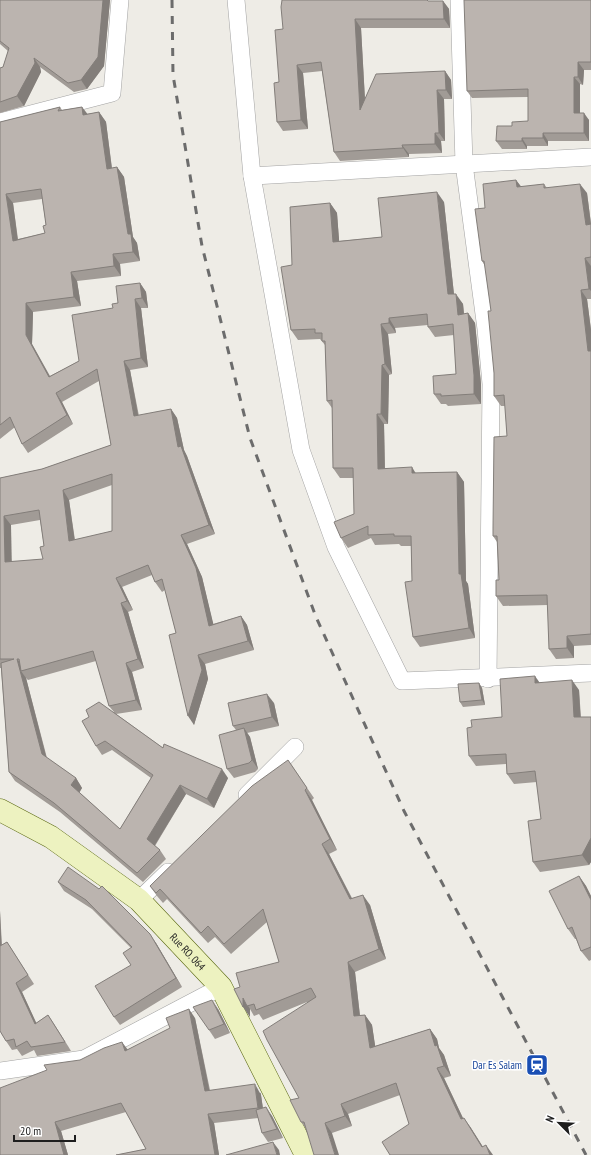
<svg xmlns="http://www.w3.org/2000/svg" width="591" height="1155" font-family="'PT Sans Narrow',sans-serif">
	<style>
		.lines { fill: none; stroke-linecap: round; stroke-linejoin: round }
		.street-casing { stroke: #a2a2a2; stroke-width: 18 }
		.secondary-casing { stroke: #5b6912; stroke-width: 23 }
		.street { stroke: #fff; stroke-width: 17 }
		.secondary { stroke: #edf2c0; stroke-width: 22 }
		.rail { stroke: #6c6c6c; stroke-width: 3; stroke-dasharray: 8 8; stroke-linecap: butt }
		.wall { fill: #a19b96; fill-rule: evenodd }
		.shaded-wall { fill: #837e7a }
		.building { fill: #bbb4af; stroke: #837e7a; fill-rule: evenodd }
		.labels { text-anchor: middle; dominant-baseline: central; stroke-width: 3; stroke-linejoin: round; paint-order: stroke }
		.street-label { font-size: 11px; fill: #1e1e1e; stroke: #fff }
		.transit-label { font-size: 11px; fill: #164399; stroke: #fff; text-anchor: end }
	</style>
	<rect width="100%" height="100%" fill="#eeece6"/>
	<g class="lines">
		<!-- street casing -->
		<g class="street-casing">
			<g id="street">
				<path d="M236 0 252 176 301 450 336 547 402 681 591 673"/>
				<path d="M459 0 464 164 486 329 491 384 488 679"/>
				<path d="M0 122 112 93 120 0"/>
				<path d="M252 176 591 157"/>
				<path d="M247 795 295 747"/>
				<path d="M139 900 168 872"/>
				<path d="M0 1071 84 1059 221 987"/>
			</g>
		</g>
		<!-- secondary casing -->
		<g class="secondary-casing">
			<g id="secondary">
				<path id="s1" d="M0 810 51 837 139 900 221 987 306 1155"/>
			</g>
		</g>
		<!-- street -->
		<use href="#street" class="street"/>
		<!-- secondary -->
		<use href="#secondary" class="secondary"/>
		<!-- rail -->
		<path class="rail" d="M172 0 173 75 202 246 250 438 316 617 404 811 586 1155"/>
	</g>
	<!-- wall -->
	<g class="wall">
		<path d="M0 0H110L104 66 87 89 74 92 40 67 41 72 24 106 0 113V68L3 67 8 51 0 44Z"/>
		<path d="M591 0V70H584L583 85 580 84V113L589 120V141H548V146H527V149H502L496 141 512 126 528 121V97L472 98 467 91Z"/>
		<path d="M432 1H443L449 9 450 28H361L365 99 445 71 451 80 452 99H444L445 141H441L442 153 409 154V157L340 161 334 152 322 71 303 73 308 129 283 131 277 122 279 82 283 29Z"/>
		<path d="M60 107 62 110 82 107 87 114 99 112 106 122 112 168 117 167 124 177 133 237 137 243 140 261 120 264 121 276 77 281 81 306 33 312 32 344 50 376 79 361 113 308 140 283 146 292 148 308H141L148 367 130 370 139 416 171 409 177 418 184 450 187 456 215 534 187 544 202 577 213 624 241 616 247 625 254 650 205 664 208 679 194 725 176 633 165 590 162 592 155 582 152 575 122 587 133 610 128 612 144 668 132 672 142 710 116 714 163 748 228 778 214 808 186 794 155 846 160 850 166 859 143 882 60 812 15 781 9 772 1 668H0V478L42 469 111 445 99 381 62 402 73 424 28 453 22 444 15 427 0 439V122ZM42 199 46 225 45 233 18 239 13 203ZM112 485V531L75 540 69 500ZM40 520 44 546 43 559 11 562V525ZM96 661 109 706 114 712 96 746 102 755 112 750 151 778 120 829 79 792 82 788 76 778 47 758 26 678 28 680Z"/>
		<path d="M516 180 521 187 544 184 547 188 587 193 591 224V299H587L591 330V645L574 646V658L556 659 549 649 548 605 503 606 496 596 499 580 497 542 493 536 507 436 505 406H501L494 396V373L491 311 485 266 482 261 485 208Z"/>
		<path d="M444 202 454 294 463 304 464 314 468 313 475 323 481 384V404L448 406 446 404H441L434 394 456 374 454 335 435 337 428 327V325L395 328 396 333 388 334 392 374 389 375 388 424H384L385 468 416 473 457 472 464 482 466 581 468 584 475 638 420 647 413 637 412 581 411 546H401L399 544 375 545 371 538 348 548 341 538 354 514V478H340L333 468 332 408 327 401 325 345 320 339 298 340 291 330 292 265 330 203 337 213 339 241 382 237Z"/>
		<path d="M479 683 482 688 485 705 463 707 460 702Z"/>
		<path d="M539 683 579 690 581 717H591V862L589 865 540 872 533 862 541 819 537 782 514 784 507 774 506 764 476 766 469 756 472 727 502 717Z"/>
		<path d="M274 703 279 726 247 733 250 737 258 769 255 772 234 778 227 769 236 730 233 726Z"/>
		<path d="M288 760 314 798 312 800 337 850 329 854 352 898 370 905 386 959 355 972 360 1015H365L372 1025 375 1046 430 1029 437 1039 439 1048 444 1055 451 1076 444 1078 463 1118 471 1128 483 1147 493 1155 409 1124 400 1095 348 1114 352 1126 332 1133 307 1130 301 1122 299 1098 307 1002 263 1020 259 1014 254 1016 250 1009V1017L240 987 279 962 267 922 231 954 215 937 208 943 167 899 163 903 157 896 150 886Z"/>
		<path d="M579 876 586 886 591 896V960L589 961 581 951 576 939H575L568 929Z"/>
		<path d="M58 882 156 943 182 987 120 1025 114 1017 131 965V948L92 909 64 891Z"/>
		<path d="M0 911 2 945 7 942 34 984 22 992 36 1023 48 1015 71 1051 37 1056 34 1050 22 1056 17 1049 12 1050 6 1041 0 1031Z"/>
		<path d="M218 1009 230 1033 215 1039 209 1030Z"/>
		<path d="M195 1018 210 1090 261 1093V1095L263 1108 272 1116 283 1138 268 1142 262 1133 258 1118 214 1123 219 1155H116L146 1149 126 1112 61 1131 68 1155H0L80 1060 127 1050Z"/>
	</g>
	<!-- shaded-wall -->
	<g class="shaded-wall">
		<path d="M103 0H110L104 66 87 89 81 80Z"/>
		<path d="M443 1 449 9 450 28 444 19Z"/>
		<path d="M355 19 361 28 366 119 360 110Z"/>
		<path d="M34 58 40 67 41 72 24 106 17 96Z"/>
		<path d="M578 62 584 70 583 85 578 77Z"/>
		<path d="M297 65 303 73 308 129 301 120Z"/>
		<path d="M445 71 451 80 452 99 446 90Z"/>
		<path d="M574 77 580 84V120L574 113Z"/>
		<path d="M437 90 444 99 445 141 439 133Z"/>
		<path d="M82 107 89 116 83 115Z"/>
		<path d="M99 112 106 122 113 178 107 169Z"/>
		<path d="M584 113 589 120V141L584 133Z"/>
		<path d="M435 133 441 141 442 153 435 144Z"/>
		<path d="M543 133 548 141V146L543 138Z"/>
		<path d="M522 138 527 146V149L522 141Z"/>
		<path d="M402 145 409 154V157L403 148Z"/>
		<path d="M117 167 124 177 133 237 137 243 140 261 133 252 128 234Z"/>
		<path d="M516 180 523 189 517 187Z"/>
		<path d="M580 184 587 193 591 224 586 225Z"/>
		<path d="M437 192 444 202 455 304 448 294Z"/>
		<path d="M6 194 13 203 19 250 13 241Z"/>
		<path d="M330 203 337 213 340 252 333 242Z"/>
		<path d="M113 254 120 264 121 276 114 266Z"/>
		<path d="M585 258 591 266V291L589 289Z"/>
		<path d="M71 272 77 281 81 306 74 297Z"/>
		<path d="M140 283 146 292 148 308 142 298Z"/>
		<path d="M581 290 587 299 591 330V356L588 351Z"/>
		<path d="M456 294 463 304 465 325 458 315Z"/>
		<path d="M135 299 141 308 148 367 141 358Z"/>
		<path d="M26 303 33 312 32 344 55 386 49 377 26 335Z"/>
		<path d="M468 313 475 323 481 384V404L474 394Z"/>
		<path d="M389 318 395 328 396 333 389 323Z"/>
		<path d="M381 324 388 334 392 374 385 364Z"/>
		<path d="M124 361 130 370 140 426 134 416Z"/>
		<path d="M382 365 389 375 388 424 381 414Z"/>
		<path d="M56 393 62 402 73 424 67 415Z"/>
		<path d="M171 409 177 418 184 450 187 456 215 534 209 525 178 447Z"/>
		<path d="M377 414 384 424 385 478 378 469Z"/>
		<path d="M412 467 418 477 412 473Z"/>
		<path d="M457 472 464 482 466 581 468 584 475 638 469 628 459 574Z"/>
		<path d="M63 490 69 500 76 550 69 541Z"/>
		<path d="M4 516 11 525 12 571 5 562Z"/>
		<path d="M181 535 187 544 202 577 216 635 209 626Z"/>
		<path d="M116 578 122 587 133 610 127 601Z"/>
		<path d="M121 603 128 612 144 668 138 659Z"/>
		<path d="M241 616 247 625 254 650 248 641Z"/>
		<path d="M567 636 574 646V658L567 648Z"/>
		<path d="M198 655 205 664 208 679 194 725 188 716Z"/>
		<path d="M17 659 24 668 21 671 26 678 48 764 42 754Z"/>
		<path d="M126 663 132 672 142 710 136 700Z"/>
		<path d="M535 676 542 686 535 683Z"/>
		<path d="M572 680 579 690 581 727 574 717Z"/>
		<path d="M479 683 482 688 485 705 482 700Z"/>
		<path d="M267 694 274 703 279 726 272 717Z"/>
		<path d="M244 728 250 737 258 769 252 760Z"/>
		<path d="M222 769 228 778 214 808 207 799Z"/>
		<path d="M76 778 82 788 78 795 71 785Z"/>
		<path d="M180 785 186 794 153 848 147 839Z"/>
		<path d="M305 790 312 800 337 850 330 839Z"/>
		<path d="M591 838V862L589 865 582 855Z"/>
		<path d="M322 844 329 854 357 909 350 899Z"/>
		<path d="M579 876 586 886 591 896V900Z"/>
		<path d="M363 895 370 905 386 959 379 949Z"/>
		<path d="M0 911 2 958 0 954Z"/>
		<path d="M150 934 156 943 182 987 176 978Z"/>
		<path d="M348 962 355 972 361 1026 354 1016Z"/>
		<path d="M16 983 22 992 41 1033 35 1024Z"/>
		<path d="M243 998 250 1009V1017L243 1007Z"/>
		<path d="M212 1000 218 1009 230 1033 224 1024Z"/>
		<path d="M189 1009 195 1018 211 1099 205 1091Z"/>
		<path d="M48 1015 54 1024 71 1051 65 1042Z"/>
		<path d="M365 1015 372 1025 377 1058 370 1048Z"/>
		<path d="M430 1029 437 1039 439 1048 444 1055 451 1076 444 1066 435 1046Z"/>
		<path d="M122 1042 128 1050 125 1051Z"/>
		<path d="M437 1068 444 1078 468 1129 461 1119Z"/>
		<path d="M255 1084 261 1095 264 1117 258 1108Z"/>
		<path d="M341 1104 348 1114 352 1126 345 1116Z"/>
		<path d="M266 1107 272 1116 283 1138 277 1129Z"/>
		<path d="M208 1114 214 1123 219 1155H215Z"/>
		<path d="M464 1118 471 1128 488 1155 482 1147Z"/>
		<path d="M55 1122 61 1131 68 1155H64Z"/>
		<path d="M325 1123 332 1133 339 1155H335Z"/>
		<path d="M273 1142 279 1150 280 1155H277Z"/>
		<path d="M486 1145 493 1155H490Z"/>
	</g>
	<!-- building -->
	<g class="building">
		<path d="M0 0H103L98 57 81 80 68 83 34 58 35 63 17 96 0 102V68L3 67 9 48 0 41Z"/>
		<path d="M282 0H427L428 1H443L444 19H355L360 110 376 74 445 71 446 90H437L439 133H435V144L402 145 403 148 334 152 321 62 297 65 301 120 277 122 274 83 279 82 275 30 283 29 281 7Z"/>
		<path d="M464 0H591V62H578V77H574V113H584V133H543V138H522V141H496L497 126H512V122L528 121V89L467 91Z"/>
		<path d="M60 107 58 111 82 107 83 115 99 112 107 169 117 167 128 234H131L133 252 113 254 114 266 71 272 74 297 26 303V335L49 377 79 361 72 315 113 308 112 304 118 303 116 286 140 283 142 298 135 299 141 358 124 361 134 416 171 409 178 447 181 446 209 525 181 535 196 568 209 626 241 616 248 641 198 655 202 670 188 716 169 635 176 633 162 579 155 582 148 565 116 578 127 601 121 603 138 659 126 663 136 700 109 706 93 651 21 671 19 659H17L42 754 76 778 71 785 120 829 153 775 105 741 96 746 82 721 89 717 86 710 99 702 163 748 164 744 222 769 207 799 180 785 147 839 160 850 137 873 54 803 9 772 1 663 14 659H0V478L42 469 111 445 97 369 56 393 67 415 22 444 10 417 0 425V122ZM41 189 46 225 43 226 45 233 13 241 6 194ZM112 474V531L69 541 63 490ZM39 510 44 546 40 547 43 559 5 562 4 516Z"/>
		<path d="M516 180 517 187 544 184V188L580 184 586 225 591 224V257L585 258 589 289 581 290 588 351H591V634L567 636V648L549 649 547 595 496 596V580H499L497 536H493V528L494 437 507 436 504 395 494 396V373L488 311H491L484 261H482L475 209 485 208 483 184Z"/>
		<path d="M437 192 448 294H456L458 315 468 313 474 375V394L441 396V394H434L433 376 456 374 453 324 428 327 427 314 389 318V323L381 324 385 364 382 365 381 414H377L378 469 412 467V473L457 472 459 574H461L469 628 413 637 405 582 412 581 411 536H394V534L368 535V526L341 538 334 522 354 514 353 468H333L332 400 327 401 325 341H322V333H315V329L291 330 281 267 292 265 290 207 330 203 333 242 382 237 378 198Z"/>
		<path d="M535 676V683L572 680 574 717H591V838L582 855 533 862 528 821 541 819 535 771 507 774 506 754 469 756 467 728 472 727 471 720 502 717 500 679Z"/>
		<path d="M479 683 482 700 460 702 458 684Z"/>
		<path d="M267 694 272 717 233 726 228 703Z"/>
		<path d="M244 728 252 760 249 763 227 769 219 735Z"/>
		<path d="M288 760 307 788 305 790 330 839 322 844 350 899 363 895 379 949 348 962 354 1016 365 1015 370 1048 430 1029 435 1046 437 1045 444 1066 437 1068 461 1119 464 1118 482 1147 486 1145 490 1155H390L382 1142 409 1124 396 1083 341 1104 345 1116 325 1123 335 1155H314L304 1122H301L290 1100 299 1098 267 1040 263 1031 316 997 311 988 256 1010 254 1004 247 1006 243 998V1007L234 989 240 987 236 973 279 962 263 909 224 944 208 926 201 933 160 889 156 893 150 886 252 786Z"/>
		<path d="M68 867 99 889 102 886 150 934 176 978 114 1017 95 986 131 965 123 953 132 947 86 900 58 882Z"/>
		<path d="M579 876 591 900V947L581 951 572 927 568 929 549 891Z"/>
		<path d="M7 942 28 975 16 983 35 1024 48 1015 65 1042 31 1047 27 1041 16 1047 14 1039 6 1041 0 1031V946Z"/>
		<path d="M212 1000 224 1024 209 1030 193 1007Z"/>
		<path d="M189 1009 205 1091 255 1084V1086L258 1108 208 1114 215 1155H116L146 1149 121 1103 55 1122 64 1155H0V1088L47 1070 44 1065 80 1060 104 1048 122 1042 125 1051 170 1028 166 1018Z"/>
		<path d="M266 1107 277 1129 262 1133 256 1110Z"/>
		<path d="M273 1142 277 1155H226Z"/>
	</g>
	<!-- icons -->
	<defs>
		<g id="station-square" transform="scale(1.15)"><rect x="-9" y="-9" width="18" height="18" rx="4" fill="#1a4fb4" stroke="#fff"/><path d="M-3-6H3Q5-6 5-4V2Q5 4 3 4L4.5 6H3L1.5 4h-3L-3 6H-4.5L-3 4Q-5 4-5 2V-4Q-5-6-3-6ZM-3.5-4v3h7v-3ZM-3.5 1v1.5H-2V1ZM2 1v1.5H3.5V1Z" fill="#fff"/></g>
	</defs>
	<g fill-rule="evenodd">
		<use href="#station-square" x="537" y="1065"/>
	</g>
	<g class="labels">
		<!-- street labels -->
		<g class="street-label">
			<text stroke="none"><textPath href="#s1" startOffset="237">Rue RO. 064</textPath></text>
		</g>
		<!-- transit labels -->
		<g class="transit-label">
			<text x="522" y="1065">Dar Es Salam</text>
		</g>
	</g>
	<!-- north arrow -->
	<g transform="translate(559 1123) rotate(294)" stroke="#ffffff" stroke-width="3" paint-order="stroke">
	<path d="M0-3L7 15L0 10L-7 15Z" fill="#1e1e1e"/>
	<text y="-6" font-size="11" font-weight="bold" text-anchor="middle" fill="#1e1e1e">N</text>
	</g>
	<!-- scale -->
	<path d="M14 1135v6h61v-6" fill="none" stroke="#1e1e1e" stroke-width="2"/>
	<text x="20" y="1135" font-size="12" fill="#1e1e1e" stroke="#ffffff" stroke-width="3" paint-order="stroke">20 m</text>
</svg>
